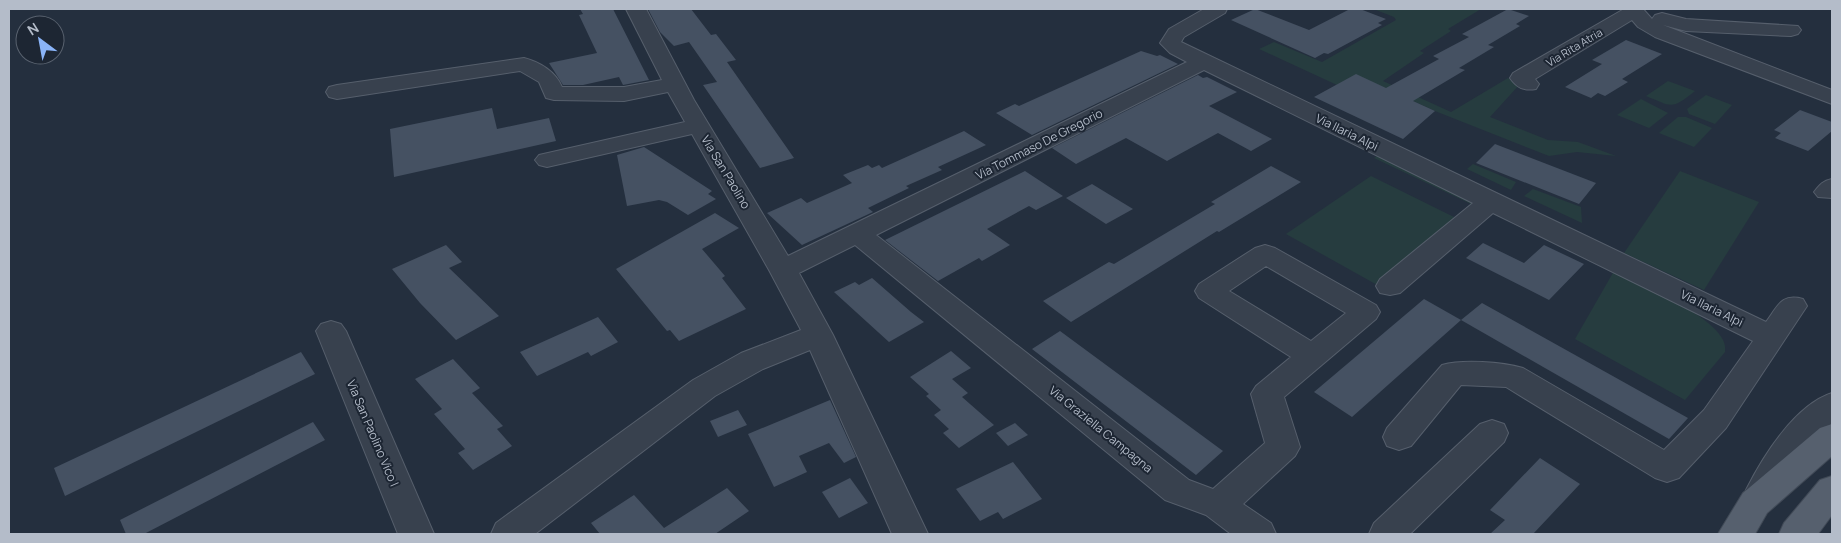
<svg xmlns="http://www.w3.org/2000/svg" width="1841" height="543" font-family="Manrope,sans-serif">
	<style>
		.green { fill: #263c3f }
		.building { fill: #455162 }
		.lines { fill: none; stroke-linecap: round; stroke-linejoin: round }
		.minor-casing { stroke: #565f6c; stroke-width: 2 }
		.major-casing { stroke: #414a57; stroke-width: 2 }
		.minor { fill: #38414e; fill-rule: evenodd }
		.major { fill: #56606e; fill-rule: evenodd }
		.labels { text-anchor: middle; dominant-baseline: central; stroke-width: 4; stroke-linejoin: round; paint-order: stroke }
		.far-street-label { font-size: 11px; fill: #b4bcc9; stroke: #1d2633 }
		.street-label { font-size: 12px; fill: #b4bcc9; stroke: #1d2633 }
	</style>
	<rect width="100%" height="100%" fill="#242f3e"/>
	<!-- green -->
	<g class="green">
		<path d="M1378 9H1481L1448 29 1451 31 1420 51 1424 53 1383 81 1451 112 1508 78 1520 84 1490 117 1548 140 1578 142 1616 156 1577 152 1549 156 1435 111 1356 75 1337 85 1259 49 1274 42 1322 62 1396 20 1394 17 1376 10Z"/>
		<path d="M1668 81 1695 91C1671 110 1673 107 1646 96Z"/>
		<path d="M1706 95 1732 105 1715 124 1689 114 1687 109Z"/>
		<path d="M1641 99 1668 113 1649 128 1617 115Z"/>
		<path d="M1678 117H1686L1712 128 1694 147 1659 133Z"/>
		<path d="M1377 156 1474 202 1471 204 1374 158Z"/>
		<path d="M1473 164 1516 182 1511 190 1467 169Z"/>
		<path d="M1680 171 1759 202 1704 290 1624 253Z"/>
		<path d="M1371 176 1456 218 1379 286 1286 234Z"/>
		<path d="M1533 189 1581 207 1582 223 1524 196Z"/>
		<path d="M1614 271C1637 283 1732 321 1725 352L1685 400 1575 339Z"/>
	</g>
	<!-- building -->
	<g class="building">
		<path d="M580 9H613L649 80 623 85 619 77 583 85H563L549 63 597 53 579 15 583 14Z"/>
		<path d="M648 9H691L711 35 716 34 736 60 727 62 794 158 760 168 703 85 717 82 689 42 674 46 660 32Z"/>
		<path d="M1255 9 1309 30 1350 9H1360L1386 19 1378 23 1382 25 1328 54 1324 53 1315 58 1231 20Z"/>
		<path d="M1508 9 1529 16 1516 24 1520 26 1488 45 1494 47 1459 68 1465 70 1413 101 1435 111 1403 139 1314 97 1356 74 1386 88 1439 59 1433 56 1469 37 1462 34Z"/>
		<path d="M1626 40 1662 54 1622 79 1628 82 1605 96 1598 93 1591 98 1565 87 1602 64 1592 60Z"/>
		<path d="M1141 51 1157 56 1160 55 1178 64 1032 135 996 113 1015 104 1019 106Z"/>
		<path d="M1198 75 1203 78 1207 77 1237 92 1209 106 1272 139 1251 151 1218 133 1167 161 1126 138 1076 164 1052 148Z"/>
		<path d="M492 108 497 129 549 118 556 141 394 177 390 129Z"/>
		<path d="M1800 110 1832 122V131L1808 151 1775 138 1781 133 1774 130Z"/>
		<path d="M964 131 986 145 938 167 942 170 906 186 909 188 868 208 873 212 802 245 767 213 801 198 807 203 852 183 843 175 868 165 872 168 879 165 882 168Z"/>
		<path d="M1495 144 1596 183 1579 204 1476 163Z"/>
		<path d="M644 147 712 191 708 194 716 199 688 215 667 202 659 200 627 206 617 155Z"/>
		<path d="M1271 166 1301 182 1219 232 1217 231 1071 322 1043 301 1109 262 1114 264 1215 204 1211 202Z"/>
		<path d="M1025 171 1063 196 1036 210 1029 206 987 229 1010 245 982 261 979 258 938 281 885 240Z"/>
		<path d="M1092 184 1133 209 1106 224 1066 198Z"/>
		<path d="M715 213 739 228 702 249 725 276 722 278 746 309 679 341 670 330 667 331 616 269Z"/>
		<path d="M1483 243 1524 263 1544 245 1584 264 1549 300 1466 258Z"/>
		<path d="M446 245 462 262 449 268 499 316 456 340 420 303 392 269Z"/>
		<path d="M872 278 911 312 924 322 889 342 834 292 855 282 859 285Z"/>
		<path d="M1424 299 1461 320 1352 417 1314 392Z"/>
		<path d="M1482 303 1688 418 1669 439 1461 320Z"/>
		<path d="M598 317 618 342 591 356 588 352 537 376 520 352Z"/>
		<path d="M1060 331 1136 387 1223 451 1196 475 1032 349Z"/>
		<path d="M951 351 971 368 952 379 968 393 962 397 994 425 959 448 943 433 949 429 934 415 941 410 926 396 929 394 910 377Z"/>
		<path d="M301 352 315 374 65 496 54 468Z"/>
		<path d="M453 359 480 388 472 393 503 426 497 429 512 446 473 470 458 453 465 449 434 414 442 409 415 379Z"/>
		<path d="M830 400 856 457 844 463 829 443 799 456 807 472 774 487 748 434Z"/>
		<path d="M738 410 747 425 718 437 710 421Z"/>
		<path d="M313 422 325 440 144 534H126L120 520Z"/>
		<path d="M1015 423 1028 435 1008 446 996 433Z"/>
		<path d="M1540 458 1580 484 1533 534H1490L1505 520 1490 510Z"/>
		<path d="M1013 462 1042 499 1003 519 998 512 980 521 956 489Z"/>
		<path d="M850 478 868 503 839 518 822 492Z"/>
		<path d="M727 488 749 511 715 534H600L591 523 634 495 664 528Z"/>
	</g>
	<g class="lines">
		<!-- minor casing -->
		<g class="minor-casing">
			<g id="minor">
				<path d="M626 9H646L694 100 788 256 1187 62 1170 53 1160 43 1169 29 1204 9H1227L1225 13 1184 37 1181 42 1766 322C1778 306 1781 293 1803 299L1807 306 1726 428 1679 478 1667 482 1655 478 1506 387 1461 385 1411 446 1399 450 1387 446 1383 437 1387 428 1442 365C1463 359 1502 362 1523 368L1664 450 1704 410 1753 341 1493 213 1400 293 1390 295 1380 293 1376 286 1380 279 1473 203 1204 70 876 235 1189 480 1213 489 1265 443 1251 394 1256 386 1291 357 1199 298 1195 291 1199 284 1255 248 1265 245 1275 248 1376 305 1380 312 1376 319 1284 397 1300 447 1295 456 1243 504 1271 523 1276 534H1231L1206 515 1165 500 855 245 799 273 833 335 928 534H892L810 350 763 369 715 396 535 534H491L496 523 693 380 741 353 801 330 769 270 692 134 547 167 539 165 535 160 539 155 685 122 668 92 624 101 554 100 546 98 539 82 520 71 337 99 329 97 326 92 329 87 337 85 524 58C540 62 556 72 562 87H624L662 80ZM1266 266 1346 313 1311 341 1229 291Z"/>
				<path d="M1624 9H1643L1652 19 1655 15 1662 13 1686 19 1798 26 1801 30 1798 34 1791 36 1686 31 1663 25 1832 90V104L1655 37 1638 27 1632 20 1535 79 1539 84 1536 89C1524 91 1517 88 1510 78L1513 73Z"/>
				<path d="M1832 179V198L1818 197 1814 192C1820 184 1823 181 1832 179Z"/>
				<path d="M331 321 341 324 346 331 434 534H398L316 331 321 324Z"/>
				<path d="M1832 393V423L1813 439 1775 500 1763 504 1751 500 1746 490C1763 456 1795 405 1832 393Z"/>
				<path d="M1492 420 1504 424 1508 433 1504 442 1410 534H1369L1374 523 1480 424Z"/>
			</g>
		</g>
		<!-- major casing -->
		<g class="major-casing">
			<g id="major">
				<path d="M1832 424V456L1767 513 1755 534H1718L1743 493 1820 428Z"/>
				<path d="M1832 476V515L1818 534H1779L1784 523 1820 480Z"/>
			</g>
		</g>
		<!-- minor -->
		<use href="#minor" class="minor"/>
		<!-- major -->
		<use href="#major" class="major"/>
	</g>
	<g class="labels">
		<!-- far-street labels -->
		<g class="far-street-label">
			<text transform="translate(1574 47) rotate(-31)">Via Rita Atria</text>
		</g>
		<!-- street labels -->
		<g class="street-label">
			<text transform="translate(1347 132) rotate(26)">Via Ilaria Alpi</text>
			<text transform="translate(1039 144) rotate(-27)">Via Tommaso De Gregorio</text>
			<text transform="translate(726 172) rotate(59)">Via San Paolino</text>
			<text transform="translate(1712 308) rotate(26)">Via Ilaria Alpi</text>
			<text transform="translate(1101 429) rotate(39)">Via Graziella Campagna</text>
			<text transform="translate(373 433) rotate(67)">Via San Paolino Vico I</text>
		</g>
	</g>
	<!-- border -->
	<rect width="1841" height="543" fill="none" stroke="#b4bcc9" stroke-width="20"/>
	<!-- north arrow -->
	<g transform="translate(40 40) rotate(328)"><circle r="24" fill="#1d2633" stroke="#59626f"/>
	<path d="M0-4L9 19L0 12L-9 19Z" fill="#8ab4f8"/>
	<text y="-8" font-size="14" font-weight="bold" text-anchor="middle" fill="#b4bcc9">N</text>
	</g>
</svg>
